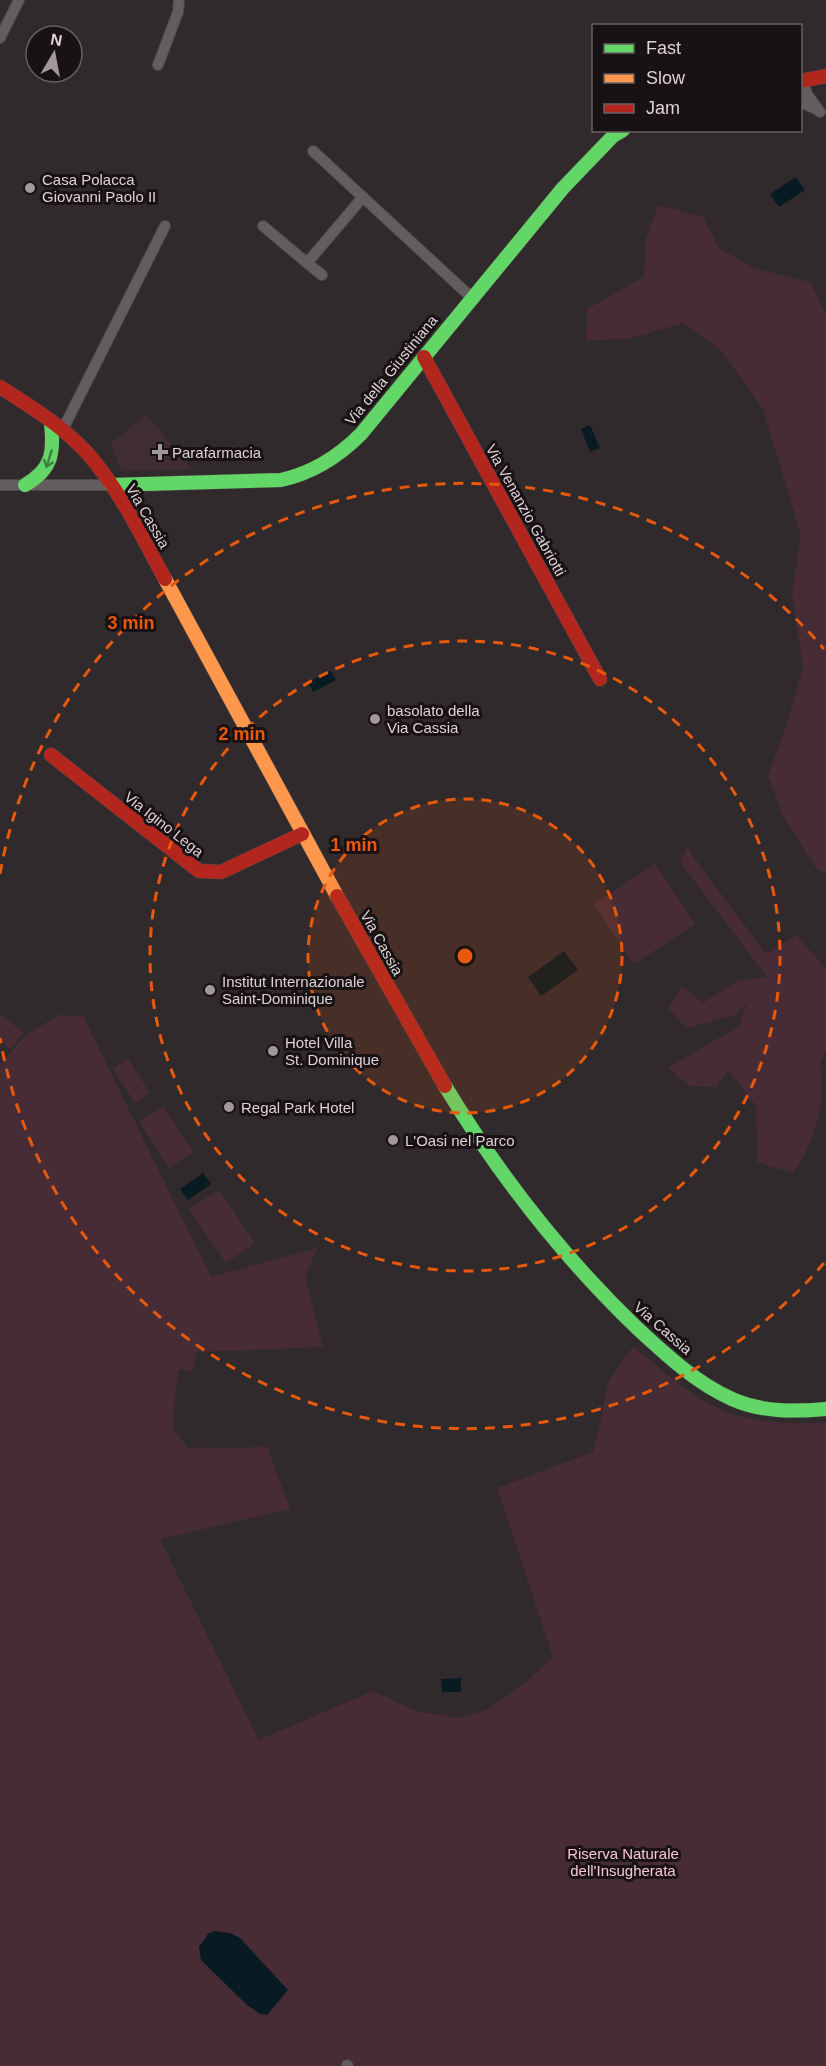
<svg xmlns="http://www.w3.org/2000/svg" width="826" height="2066" font-family="Arial,sans-serif">
	<style>
		.built { fill: #3f2d32 }
		.green { fill: #472c35 }
		.water { fill: #081a22 }
		.lines { fill: none; stroke-linecap: round; stroke-linejoin: round }
		.street-casing { stroke: #4c4647; stroke-width: 12 }
		.fast-casing { stroke: #4c4647; stroke-width: 15 }
		.slow-casing { stroke: #4c4647; stroke-width: 15 }
		.jam-casing { stroke: #4c4647; stroke-width: 15 }
		.street { stroke: #635d5f; stroke-width: 10 }
		.fast { stroke: #63d668; stroke-width: 14 }
		.slow { stroke: #ff974d; stroke-width: 14 }
		.jam { stroke: #b3261e; stroke-width: 14 }
		.oneway { stroke: #417e42 }
		.ring { fill: none; stroke: #e8590c; stroke-width: 3; stroke-dasharray: 10 8 }
		.poi-dot { fill: #a1989a; stroke: #181214; stroke-width: 2 }
		.labels { text-anchor: middle; dominant-baseline: central; stroke-width: 6; stroke-linejoin: round; paint-order: stroke }
		.poi-label { font-size: 15px; fill: #ddd4d6; stroke: #181214; text-anchor: start }
		.street-label { font-size: 15px; fill: #ddd4d6; stroke: #181214 }
		.park-label { font-size: 15px; fill: #fbc4d6; stroke: #181214 }
		.centre { fill: #e8590c; stroke: #181214; stroke-width: 3 }
		.ring-label { font-size: 18px; text-anchor: middle; font-weight: bold; fill: #e8590c; stroke: #181214; stroke-width: 6; stroke-linejoin: round; paint-order: stroke }
	</style>
	<rect width="100%" height="100%" fill="#312a2c"/>
	<!-- built -->
	<path class="built" d="M146 414 193 470 122 471 110 444Z"/>
	<!-- green -->
	<g class="green">
		<path d="M658 205 703 217 719 248 753 268 810 282 826 315V873L816 868 783 816 768 776 785 730 803 668 792 593 801 535 763 409 720 349 683 323 631 338 586 341 587 309 644 277 645 242Z"/>
		<path d="M687 848 766 954 796 935 826 969V1051L820 1064C826 1102 815 1142 793 1173L757 1162 756 1106 729 1071 716 1087 689 1086 668 1068 739 1026 747 1003 735 1015 686 1028 668 1008 682 987 703 1003 737 981 767 977 680 862Z"/>
		<path d="M655 864 695 924 634 964 594 904Z"/>
		<path d="M0 1014 24 1033 10 1049 0 1039Z"/>
		<path d="M58 1015 83 1016 211 1277 317 1248 305 1277 323 1347 197 1352 192 1372 179 1369 174 1404 173 1428 188 1448 267 1447 290 1509 160 1539 259 1740 373 1691 416 1711 459 1718 487 1710 525 1683 553 1657 497 1488 593 1452 600 1424 608 1383 626 1355 634 1347C663 1370 694 1400 729 1413 760 1423 794 1424 826 1423V2066H0V1064L24 1037Z"/>
		<path d="M128 1059 150 1093 135 1103 113 1069Z"/>
		<path d="M163 1106 193 1152 169 1168 139 1121Z"/>
		<path d="M219 1190 255 1243 226 1263 189 1209Z"/>
	</g>
	<!-- water -->
	<g class="water">
		<path d="M796 177 805 190 779 207 770 194Z"/>
		<path d="M590 425 600 448 590 452 581 429Z"/>
		<path d="M331 671 336 680 313 692 308 682Z"/>
		<path d="M564 951 578 970 541 996 528 977Z"/>
		<path d="M203 1173 211 1184 188 1200 180 1189Z"/>
		<path d="M461 1678V1692H442L441 1679Z"/>
		<path d="M214 1931 230 1933 240 1938 288 1990 267 2015 260 2014 247 2005 201 1960 199 1947 208 1934Z"/>
	</g>
	<g class="lines">
		<!-- street casing -->
		<g class="street-casing">
			<g id="street">
				<path d="M0 38 19 0"/>
				<path d="M158 65 178 12 179 0"/>
				<path d="M803 80 807 94 820 112"/>
				<path d="M800 102 818 110"/>
				<path d="M313 151 472 298"/>
				<path d="M263 226 307 263 363 197"/>
				<path d="M307 263 322 275"/>
				<path d="M62 431 165 226"/>
				<path d="M0 485H111"/>
				<path d="M347 2065 348 2066"/>
			</g>
		</g>
		<!-- fast casing -->
		<g class="fast-casing">
			<g id="fast">
				<path d="M25 485C53 469 54 452 51 422"/>
				<path d="M111 485 281 480C313 473 338 457 361 434L563 188 613 136 623 130"/>
				<path d="M445 1086C499 1175 562 1256 637 1328 665 1354 696 1383 732 1399 761 1412 794 1412 826 1409"/>
			</g>
		</g>
		<!-- slow casing -->
		<g class="slow-casing">
			<path id="slow" d="M165 579 337 896"/>
		</g>
		<!-- jam casing -->
		<g class="jam-casing">
			<g id="jam">
				<path d="M800 81 826 76"/>
				<path d="M424 357 600 679"/>
				<path d="M0 387C31 407 63 426 88 454 120 490 142 537 165 579"/>
				<path d="M51 755 199 871 221 872 302 834"/>
				<path d="M337 896 445 1086"/>
			</g>
		</g>
		<!-- street -->
		<use href="#street" class="street"/>
		<!-- fast -->
		<use href="#fast" class="fast"/>
		<!-- slow -->
		<use href="#slow" class="slow"/>
		<!-- jam -->
		<use href="#jam" class="jam"/>
	</g>
	<!-- one-way arrows -->
	<defs><path id="oneway-shaft" d="M-6 0H5M1.5-3L5.5 0L1.5 3" fill="none" stroke-width="1.6" stroke-linecap="round" stroke-linejoin="round" transform="scale(1.5)"/></defs>
	<use class="oneway" href="#oneway-shaft" transform="translate(49 459) rotate(107)"/>
	<!-- distance rings -->
	<circle cx="465" cy="956" r="157" fill="#e8590c" fill-opacity=".12"/>
	<g class="ring">
		<circle cx="465" cy="956" r="157"/>
		<circle cx="465" cy="956" r="315"/>
		<path d="M824 1263A472 472 0 0 1 0 1038M0 874A472 472 0 0 1 824 649"/>
	</g>
	<!-- markers -->
	<g class="poi-dot">
		<circle cx="30" cy="188" r="6"/>
		<path d="M157 443h6v6h6v6h-6v6h-6v-6h-6v-6h6z"/>
		<circle cx="375" cy="719" r="6"/>
		<circle cx="210" cy="990" r="6"/>
		<circle cx="273" cy="1051" r="6"/>
		<circle cx="229" cy="1107" r="6"/>
		<circle cx="393" cy="1140" r="6"/>
	</g>
	<g class="labels">
		<!-- poi labels -->
		<g class="poi-label">
			<text x="42" y="179">Casa Polacca<tspan x="42" dy="17">Giovanni Paolo II</tspan></text>
			<text x="172" y="452">Parafarmacia</text>
			<text x="387" y="710">basolato della<tspan x="387" dy="17">Via Cassia</tspan></text>
			<text x="222" y="981">Institut Internazionale<tspan x="222" dy="17">Saint-Dominique</tspan></text>
			<text x="285" y="1042">Hotel Villa<tspan x="285" dy="17">St. Dominique</tspan></text>
			<text x="241" y="1107">Regal Park Hotel</text>
			<text x="405" y="1140">L'Oasi nel Parco</text>
		</g>
		<!-- street labels -->
		<g class="street-label">
			<text transform="translate(391 370) rotate(-51)">Via della Giustiniana</text>
			<text transform="translate(526 510) rotate(61)">Via Venanzio Gabriotti</text>
			<text transform="translate(148 516) rotate(60)">Via Cassia</text>
			<text transform="translate(164 824) rotate(38)">Via Igino Lega</text>
			<text transform="translate(382 943) rotate(61)">Via Cassia</text>
			<text transform="translate(663 1328) rotate(41)">Via Cassia</text>
		</g>
		<!-- park labels -->
		<g class="park-label">
			<text x="623" y="1853">Riserva Naturale<tspan x="623" dy="17">dell'Insugherata</tspan></text>
		</g>
	</g>
	<circle cx="465" cy="956" r="9" class="centre"/>
	<g class="ring-label">
		<text x="131" y="629">3 min</text>
		<text x="242" y="740">2 min</text>
		<text x="354" y="851">1 min</text>
	</g>
	<!-- legend -->
	<rect x="592" y="24" width="210" height="108" fill="#181214" stroke="#676062" stroke-width="1.5"/>
	<rect x="604" y="44" width="30" height="9" fill="#63d668" stroke="#676062" stroke-width="1.5"/>
	<text x="646" y="54" font-size="18" fill="#ddd4d6">Fast</text>
	<rect x="604" y="74" width="30" height="9" fill="#ff974d" stroke="#676062" stroke-width="1.5"/>
	<text x="646" y="84" font-size="18" fill="#ddd4d6">Slow</text>
	<rect x="604" y="104" width="30" height="9" fill="#b3261e" stroke="#676062" stroke-width="1.5"/>
	<text x="646" y="114" font-size="18" fill="#ddd4d6">Jam</text>
	<!-- north arrow -->
	<g transform="translate(54 54) rotate(10)"><circle r="28" fill="#181214" stroke="#676062" stroke-width="1.5"/>
	<path d="M0-4.5L10 22L0 15L-10 22Z" fill="#a1989a"/>
	<text y="-9" font-size="16" font-weight="bold" text-anchor="middle" fill="#ddd4d6">N</text>
	</g>
</svg>
